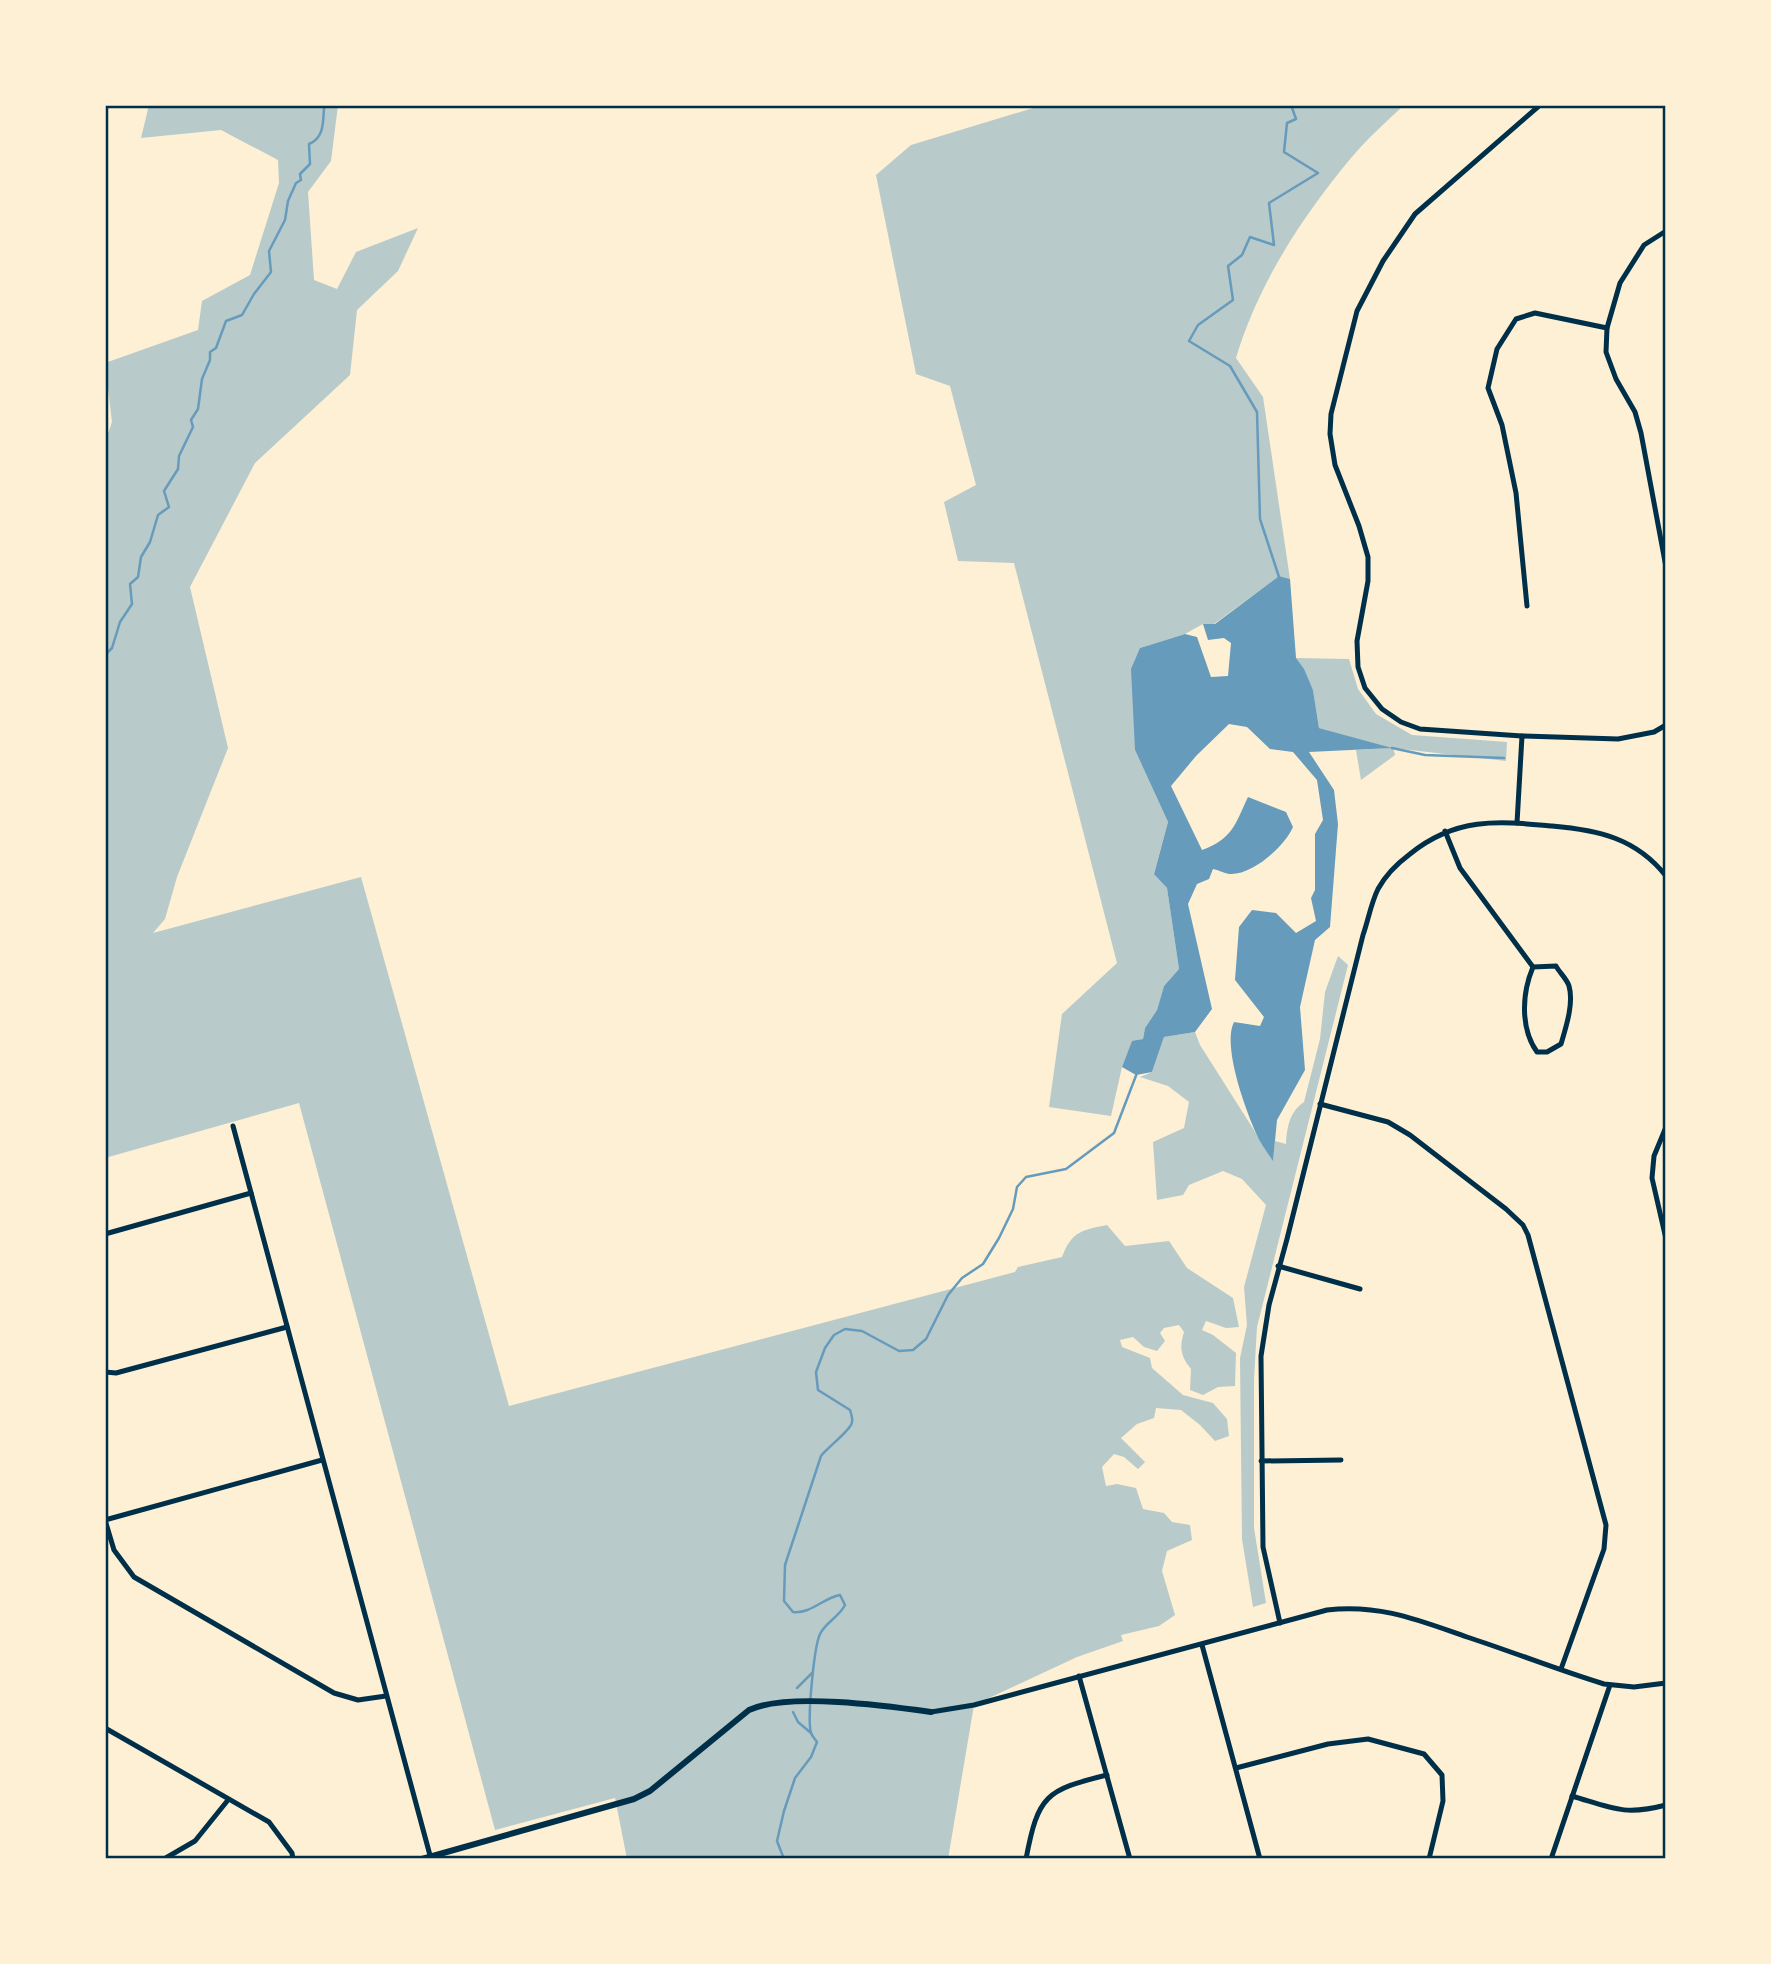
<svg xmlns="http://www.w3.org/2000/svg" width="1771" height="1964" font-family="'Nunito Sans',sans-serif">
	<style>
		.green { fill: #b9caca }
		.water { fill: #669bbc }
		.lines { fill: none; stroke-linecap: round; stroke-linejoin: round }
		.stream { stroke: #669bbc; stroke-width: 2.5 }
		.minor { stroke: #003049; stroke-width: 5 }
		.tertiary { stroke: #003049; stroke-width: 6 }
		.neatline { fill: none; stroke: #003049; stroke-width: 2.5 }
	</style>
	<rect width="100%" height="100%" fill="#fdf0d5"/>
	<!-- green -->
	<g class="green">
		<path d="M149 105H338L331 161 308 192 314 280 337 289 356 252 418 228 398 271 357 310 350 375 255 463 190 587 228 748 177 877 165 919 153 933 361 877 509 1406 1015 1272 1018 1267 1062 1257C1072 1231 1082 1230 1107 1225L1125 1246 1169 1241 1187 1268 1233 1298 1239 1327 1226 1328 1206 1321 1202 1330 1213 1335 1236 1353 1235 1386 1218 1387 1203 1395 1190 1390 1191 1369C1181 1357 1179 1348 1184 1332L1179 1325 1164 1328 1160 1333 1165 1341 1157 1351 1144 1347 1133 1337 1120 1340 1122 1347 1150 1358 1152 1368 1183 1395 1213 1403 1227 1419 1229 1436 1215 1441 1200 1425 1181 1410 1156 1408 1154 1418 1137 1424 1121 1438 1145 1462 1138 1469 1124 1457 1114 1454 1102 1467 1106 1486 1117 1484 1136 1488 1143 1509 1164 1513 1172 1522 1190 1525 1192 1540 1167 1551 1162 1571 1175 1615 1159 1626 1121 1635 1123 1641 1077 1657 974 1705 948 1859H627L615 1798 495 1830 299 1103 105 1158V442L112 422 105 363 198 330 202 301 250 275 279 183 278 160 221 130 141 138Z"/>
		<path d="M1043 105H1404C1386 122 1367 139 1351 158 1302 217 1258 284 1236 358L1263 397 1290 579 1279 576 1214 624H1203L1185 634 1140 648 1135 750 1168 822 1154 873 1167 888 1179 969 1164 986 1157 1010 1145 1028 1143 1039 1132 1042 1122 1067 1111 1116 1049 1107 1062 1014 1117 963 1014 563 958 561 944 502 976 485 950 386 916 374 876 175 911 145Z"/>
		<path d="M1296 658 1349 659 1358 689 1376 714 1412 735 1507 742 1506 761 1393 748 1395 755 1361 780 1356 750 1389 748 1319 728 1313 690Z"/>
		<path d="M1338 956 1348 965 1257 1327 1254 1379V1528L1266 1603 1253 1607 1242 1539 1240 1358 1247 1325 1244 1287 1266 1205 1242 1179 1223 1171 1189 1185 1183 1195 1157 1200 1153 1142 1184 1128 1189 1102 1168 1086 1140 1077 1152 1072 1164 1037 1195 1032 1200 1045 1273 1160 1275 1141 1286 1144C1287 1128 1289 1112 1304 1102L1320 1039 1325 992Z"/>
	</g>
	<!-- water -->
	<path class="water" d="M1279 576 1290 579 1296 658 1304 669 1313 690 1319 728 1392 748 1309 752 1334 790 1338 824 1330 927 1315 940 1300 1007 1305 1070 1277 1120 1273 1161C1267 1152 1260 1143 1256 1133 1245 1109 1222 1045 1234 1022L1260 1026 1264 1017 1235 980 1239 927 1252 910 1276 913 1296 933 1316 921 1311 898 1315 890V834L1323 820 1317 780 1293 752 1270 749 1247 727 1229 724 1196 756 1171 786 1202 850C1232 839 1235 825 1248 797L1286 812 1293 827C1285 846 1252 876 1229 874 1224 873 1218 870 1213 869L1209 879 1197 884 1188 904 1212 1009 1195 1032 1164 1037 1152 1072 1136 1075 1122 1067 1132 1041 1143 1039 1145 1028 1157 1010 1164 986 1179 969 1167 888 1154 874 1168 822 1135 750 1131 669 1140 648 1185 634 1197 637 1211 677 1228 676 1231 643 1224 638 1208 640 1203 624H1215Z"/>
	<g class="lines">
		<!-- stream -->
		<g class="stream">
			<path d="M1279 577 1260 519 1257 412 1230 366 1189 341 1198 325 1233 300 1228 266 1242 255 1250 237 1274 245 1269 203 1318 173 1284 152 1287 123 1296 119 1291 105"/>
			<path d="M105 655 112 648 120 622 132 604 130 584 138 577 141 557 150 542 158 515 169 507 164 491 178 469 179 456 193 427 191 420 198 409 202 379 210 360V352L216 348 226 321 242 315 254 294 271 272 269 251 285 220 288 201 296 183 301 180 300 174 310 164 309 144C324 138 323 123 324 108L329 105"/>
			<path d="M1392 748 1425 755 1504 758"/>
			<path d="M797 1688 812 1673"/>
			<path d="M793 1712 798 1722 811 1733"/>
			<path d="M784 1859 777 1841 784 1811 795 1778 811 1757 817 1742C815 1739 812 1736 811 1733 807 1719 814 1647 820 1634 826 1622 839 1617 845 1605L840 1595C823 1598 811 1614 793 1612L784 1601 785 1565 821 1456C827 1448 852 1429 852 1422 853 1418 851 1414 850 1410L818 1390 816 1372 825 1348 834 1335 845 1329 862 1331 899 1351 913 1350 926 1339 948 1295 962 1278 983 1264 999 1238 1013 1209 1017 1187 1026 1177 1066 1169 1114 1133 1137 1073"/>
		</g>
		<!-- minor -->
		<g class="minor">
			<path d="M1540 105 1415 214 1383 261 1357 311 1331 414 1330 434 1335 465 1359 526 1368 557V581L1357 641 1358 667 1365 688 1382 709 1401 722 1420 729 1522 736 1618 739 1654 732 1666 725"/>
			<path d="M1666 231 1644 245 1620 283 1607 328 1606 352 1616 379 1635 412 1641 433 1666 567"/>
			<path d="M1527 606 1516 493 1502 425 1488 388 1497 349 1516 319 1535 313 1607 328"/>
			<path d="M1517 823 1522 736"/>
			<path d="M1445 831 1460 868 1533 967"/>
			<path d="M1556 966C1559 972 1567 979 1569 986 1574 1003 1566 1027 1561 1044L1547 1052H1537C1520 1028 1522 993 1533 967Z"/>
			<path d="M1320 1104 1388 1122 1410 1135 1506 1209 1523 1225 1528 1235 1606 1525 1604 1549 1561 1669"/>
			<path d="M233 1126 431 1859"/>
			<path d="M1666 1127 1654 1156 1652 1178 1666 1239"/>
			<path d="M105 1234 251 1193"/>
			<path d="M1278 1266 1360 1289"/>
			<path d="M105 1372 116 1373 287 1327"/>
			<path d="M1261 1461 1341 1460"/>
			<path d="M105 1520 114 1550 134 1577 334 1693 358 1700 386 1696"/>
			<path d="M105 1520 322 1460"/>
			<path d="M1280 1623 1263 1547 1261 1356 1269 1305 1287 1239 1363 935C1368 921 1371 903 1378 889 1385 876 1398 863 1410 854 1456 817 1497 821 1552 826 1598 830 1636 838 1666 876"/>
			<path d="M1202 1645 1260 1859"/>
			<path d="M1079 1676 1130 1859"/>
			<path d="M931 1712 974 1705 1327 1610C1380 1604 1418 1620 1467 1637 1513 1652 1558 1670 1604 1684L1634 1687 1666 1683"/>
			<path d="M105 1728 269 1822 292 1853 293 1859"/>
			<path d="M1236 1768 1328 1744 1368 1739 1424 1754 1442 1775 1443 1801 1429 1859"/>
			<path d="M1572 1796C1612 1808 1624 1816 1666 1805"/>
			<path d="M164 1859 195 1841 228 1800"/>
			<path d="M1026 1859C1038 1795 1046 1790 1107 1775"/>
			<path d="M1551 1859 1610 1685"/>
		</g>
		<!-- tertiary -->
		<path class="tertiary" d="M422 1859 634 1799 650 1791 749 1710C787 1692 888 1706 931 1712"/>
	</g>
	<!-- border -->
	<rect width="1771" height="1964" fill="none" stroke="#fdf0d5" stroke-width="214"/>
	<rect x="107" y="107" width="1557" height="1750" class="neatline"/>
</svg>
